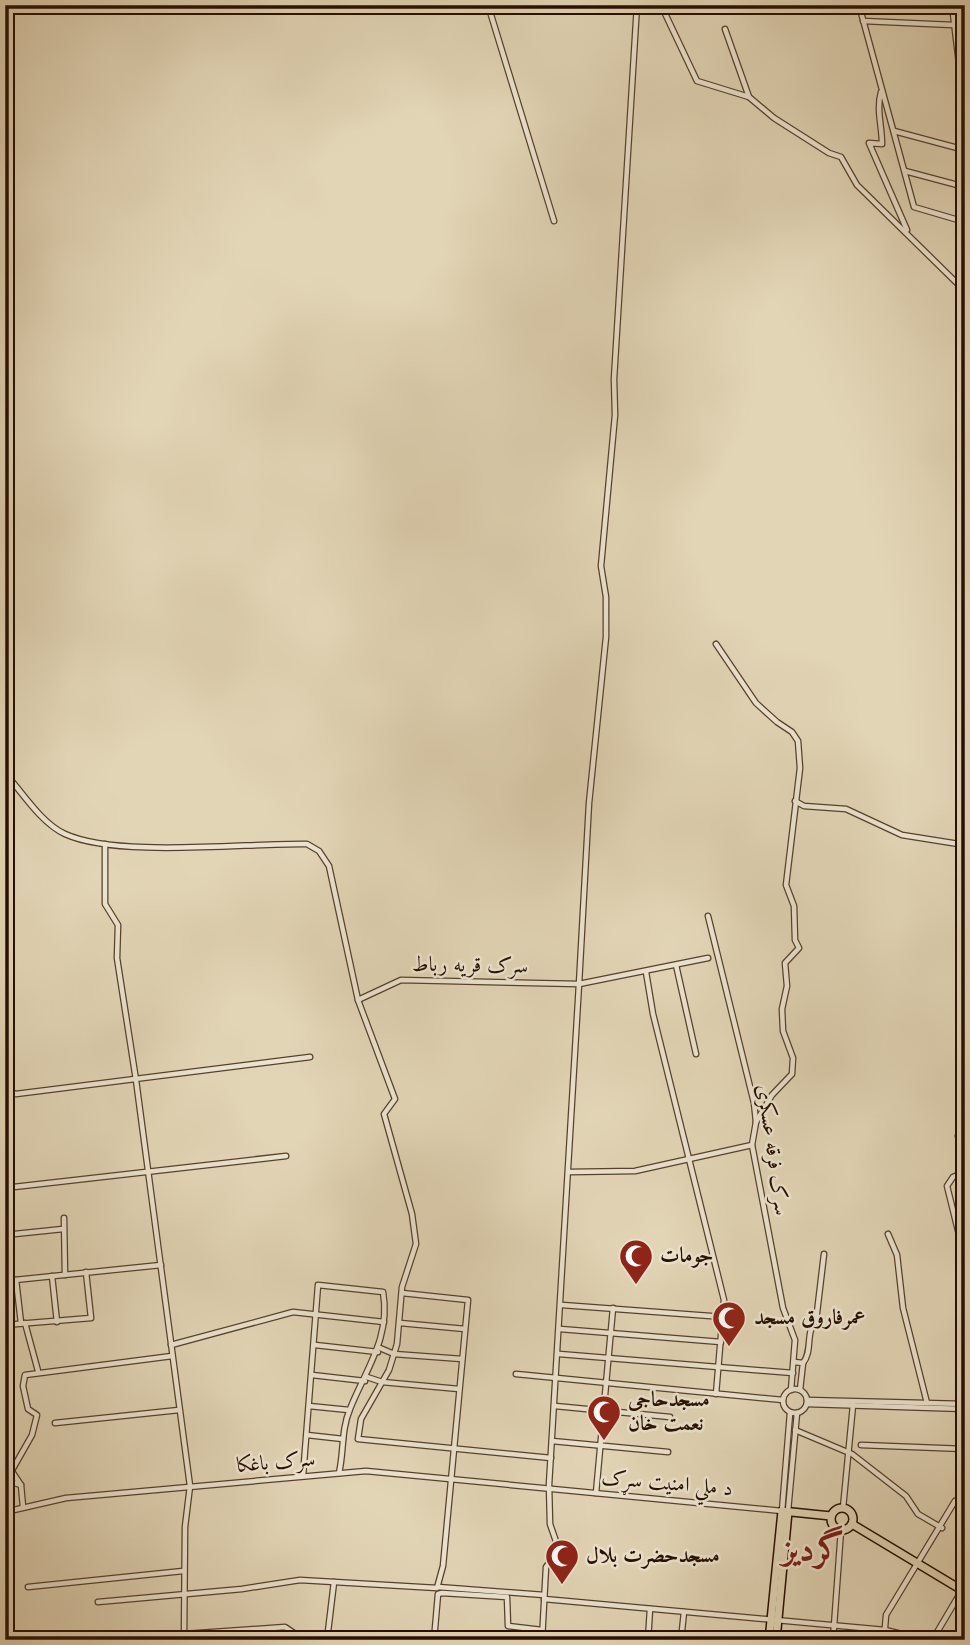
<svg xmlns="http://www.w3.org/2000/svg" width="970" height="1645" font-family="'Old Standard TT',Amiri,serif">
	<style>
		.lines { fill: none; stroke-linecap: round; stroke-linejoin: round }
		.minor-casing { stroke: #56402e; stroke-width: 7 }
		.major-casing { stroke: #270e00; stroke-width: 10 }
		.minor { stroke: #ece4d0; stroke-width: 4.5 }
		.major { stroke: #e2d5b6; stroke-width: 7 }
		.labels { text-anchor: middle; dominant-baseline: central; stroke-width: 5; stroke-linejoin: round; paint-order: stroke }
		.street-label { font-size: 21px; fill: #270e00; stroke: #ece4d0 }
		.poi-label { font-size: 21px; font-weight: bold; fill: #270e00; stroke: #ece4d0; text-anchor: start }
		.town-label { font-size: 35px; font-weight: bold; fill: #7a1f14; stroke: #ece4d0 }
	</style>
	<rect width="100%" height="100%" fill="#e2d5b6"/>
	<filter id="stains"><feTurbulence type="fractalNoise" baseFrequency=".00286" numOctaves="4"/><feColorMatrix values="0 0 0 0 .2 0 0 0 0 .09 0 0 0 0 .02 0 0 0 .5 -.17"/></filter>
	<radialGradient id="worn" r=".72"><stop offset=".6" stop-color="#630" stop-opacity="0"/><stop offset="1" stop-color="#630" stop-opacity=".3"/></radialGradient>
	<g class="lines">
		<!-- minor casing -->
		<g class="minor-casing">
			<g id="minor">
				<path d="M488 5 554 221"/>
				<path d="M637 5 614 379 615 415 601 566 606 597V637L589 803 579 984 708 958"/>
				<path d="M661 5 697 81 749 97 774 118 829 153 841 157 857 185 965 291"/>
				<path d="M859 5 914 207 965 222"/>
				<path d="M952 5 965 114"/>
				<path d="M863 21 953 25"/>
				<path d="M725 29 749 97"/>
				<path d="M881 92C876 109 882 126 882 144L869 143 907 230"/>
				<path d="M894 131 965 150"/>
				<path d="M905 171 965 187"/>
				<path d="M716 644 756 703 777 722 792 732 798 741 800 768 786 885 794 906 795 940 799 948 785 963 787 986 782 1009 783 1031 793 1058 792 1074 772 1095 756 1122"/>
				<path d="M5 773C22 792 41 823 65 834 118 858 245 843 307 844L319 851 329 866 358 1000 401 980 579 984 549 1485 550 1524 559 1550 546 1567 542 1640"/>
				<path d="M795 801 804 806 846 809 902 835 965 845"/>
				<path d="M105 844V904L118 925 117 958 136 1080 190 1486 185 1527 184 1640"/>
				<path d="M708 916 754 1103 756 1122 752 1145 783 1308 795 1340 791 1390"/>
				<path d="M676 965 696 1054"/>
				<path d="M646 972 653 1014 724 1300 716 1394"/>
				<path d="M358 1000 395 1099 384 1114 412 1214 416 1244 402 1287 397 1344 389 1370 361 1419 358 1439 551 1458"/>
				<path d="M5 1091 16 1094 310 1057"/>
				<path d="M958 1136 965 1161"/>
				<path d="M570 1172 635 1171 752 1145"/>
				<path d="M965 1172 953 1177 947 1186 965 1259"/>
				<path d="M5 1188 286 1156"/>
				<path d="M64 1218 65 1275"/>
				<path d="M888 1234 897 1255 903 1308 927 1403"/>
				<path d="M5 1235 63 1229"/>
				<path d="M52 1276 57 1322"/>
				<path d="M16 1280 21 1323"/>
				<path d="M5 1281 161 1265"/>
				<path d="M562 1305 724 1317"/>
				<path d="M25 1323 38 1371"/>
				<path d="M400 1323 465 1329"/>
				<path d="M5 1325 91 1318 86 1272"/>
				<path d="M560 1329 721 1342"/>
				<path d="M171 1345 293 1312 384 1322"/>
				<path d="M315 1345 378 1352"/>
				<path d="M380 1348 394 1354 462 1359"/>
				<path d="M559 1354 793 1373"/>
				<path d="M794 1362 803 1363 800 1390"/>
				<path d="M803 1363C813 1351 805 1332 816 1321L824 1254"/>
				<path d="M516 1374 783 1400"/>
				<path d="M312 1375 365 1381"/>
				<path d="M367 1377 382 1382 459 1389"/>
				<circle cx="795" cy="1401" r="12"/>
				<path d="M807 1400 965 1404"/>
				<path d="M807 1404 965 1409"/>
				<path d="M309 1406 349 1410"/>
				<path d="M555 1406 670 1417"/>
				<path d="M55 1423 179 1410"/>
				<path d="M795 1430 852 1454 906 1496 918 1514 942 1528"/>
				<path d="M307 1435 343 1439"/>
				<path d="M552 1441 668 1452"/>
				<path d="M861 1445 965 1449"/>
				<path d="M5 1461 21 1485 23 1507"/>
				<path d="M11 1472 32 1435 37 1415 28 1409 23 1386 25 1375 172 1356"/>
				<path d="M5 1474 11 1482 21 1485"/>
				<path d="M303 1476 318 1285 383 1292C391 1337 366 1369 350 1409 341 1430 344 1452 339 1473"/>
				<path d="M596 1493 613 1308"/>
				<path d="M843 1508 853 1405"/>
				<path d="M788 1511 797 1413"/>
				<path d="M5 1512 66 1498 366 1471 782 1511 790 1413"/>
				<path d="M28 1587 183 1571"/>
				<path d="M438 1587 544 1595"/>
				<path d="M544 1599 885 1630 918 1638H933"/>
				<path d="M98 1602 242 1589 300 1580 437 1588 443 1566 468 1300 402 1293"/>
				<path d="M184 1634 285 1627 304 1640"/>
				<path d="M933 1639 965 1585"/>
				<path d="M327 1640 334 1582"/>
				<path d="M434 1640 438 1594 442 1593 507 1597 508 1626 542 1630"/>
				<path d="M648 1640 650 1609"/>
				<path d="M681 1640 684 1612"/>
				<path d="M833 1640 841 1530"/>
				<path d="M884 1640 886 1615 955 1501"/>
			</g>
		</g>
		<!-- major casing -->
		<g class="major-casing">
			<g id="major">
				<circle cx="842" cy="1519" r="11"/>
				<path d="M852 1524 965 1592"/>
				<path d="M769 1640 782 1511 831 1516"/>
				<path d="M776 1640 788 1512"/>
			</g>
		</g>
		<!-- minor -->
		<use href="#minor" class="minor"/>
		<!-- major -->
		<use href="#major" class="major"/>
	</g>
	<!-- icons -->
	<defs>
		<g id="mosque-pin" transform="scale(1.75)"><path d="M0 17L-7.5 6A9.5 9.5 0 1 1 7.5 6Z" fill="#8f2418" stroke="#ece4d0"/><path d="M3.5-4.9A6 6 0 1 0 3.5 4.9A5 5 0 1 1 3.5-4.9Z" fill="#fff"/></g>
	</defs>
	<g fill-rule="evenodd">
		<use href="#mosque-pin" x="636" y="1256"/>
		<use href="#mosque-pin" x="729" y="1318"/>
		<use href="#mosque-pin" x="604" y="1412"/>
		<use href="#mosque-pin" x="562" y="1556"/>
	</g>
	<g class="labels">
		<!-- street labels -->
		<g class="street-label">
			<text transform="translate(470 966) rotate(1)">سرک قریه رباط</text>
			<text transform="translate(772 1150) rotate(82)">سرک فرقه عسکری</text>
			<text transform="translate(276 1463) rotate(-5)">سرک باغکا</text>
			<text transform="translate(667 1484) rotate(5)">د ملي امنیت سړک</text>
		</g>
		<!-- poi labels -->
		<g class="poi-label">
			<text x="660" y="1256">جومات</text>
			<text x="754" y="1318">عمرفاروق مسجد</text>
			<text x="628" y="1400">مسجدحاجی<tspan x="628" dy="24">نعمت خان</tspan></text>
			<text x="586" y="1556">مسجدحضرت بلال</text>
		</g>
		<!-- town labels -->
		<g class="town-label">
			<text x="813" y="1550">گردیز</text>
		</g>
	</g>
	<!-- margin -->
	<rect width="970" height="1645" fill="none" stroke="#e2d5b6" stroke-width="28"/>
	<rect x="7" y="7" width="956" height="1631" fill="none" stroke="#270e00" stroke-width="3.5"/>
	<rect x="14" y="14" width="942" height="1617" fill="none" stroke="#270e00" stroke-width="2"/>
	<rect width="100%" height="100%" filter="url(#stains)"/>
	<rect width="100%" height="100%" fill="url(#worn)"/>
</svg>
